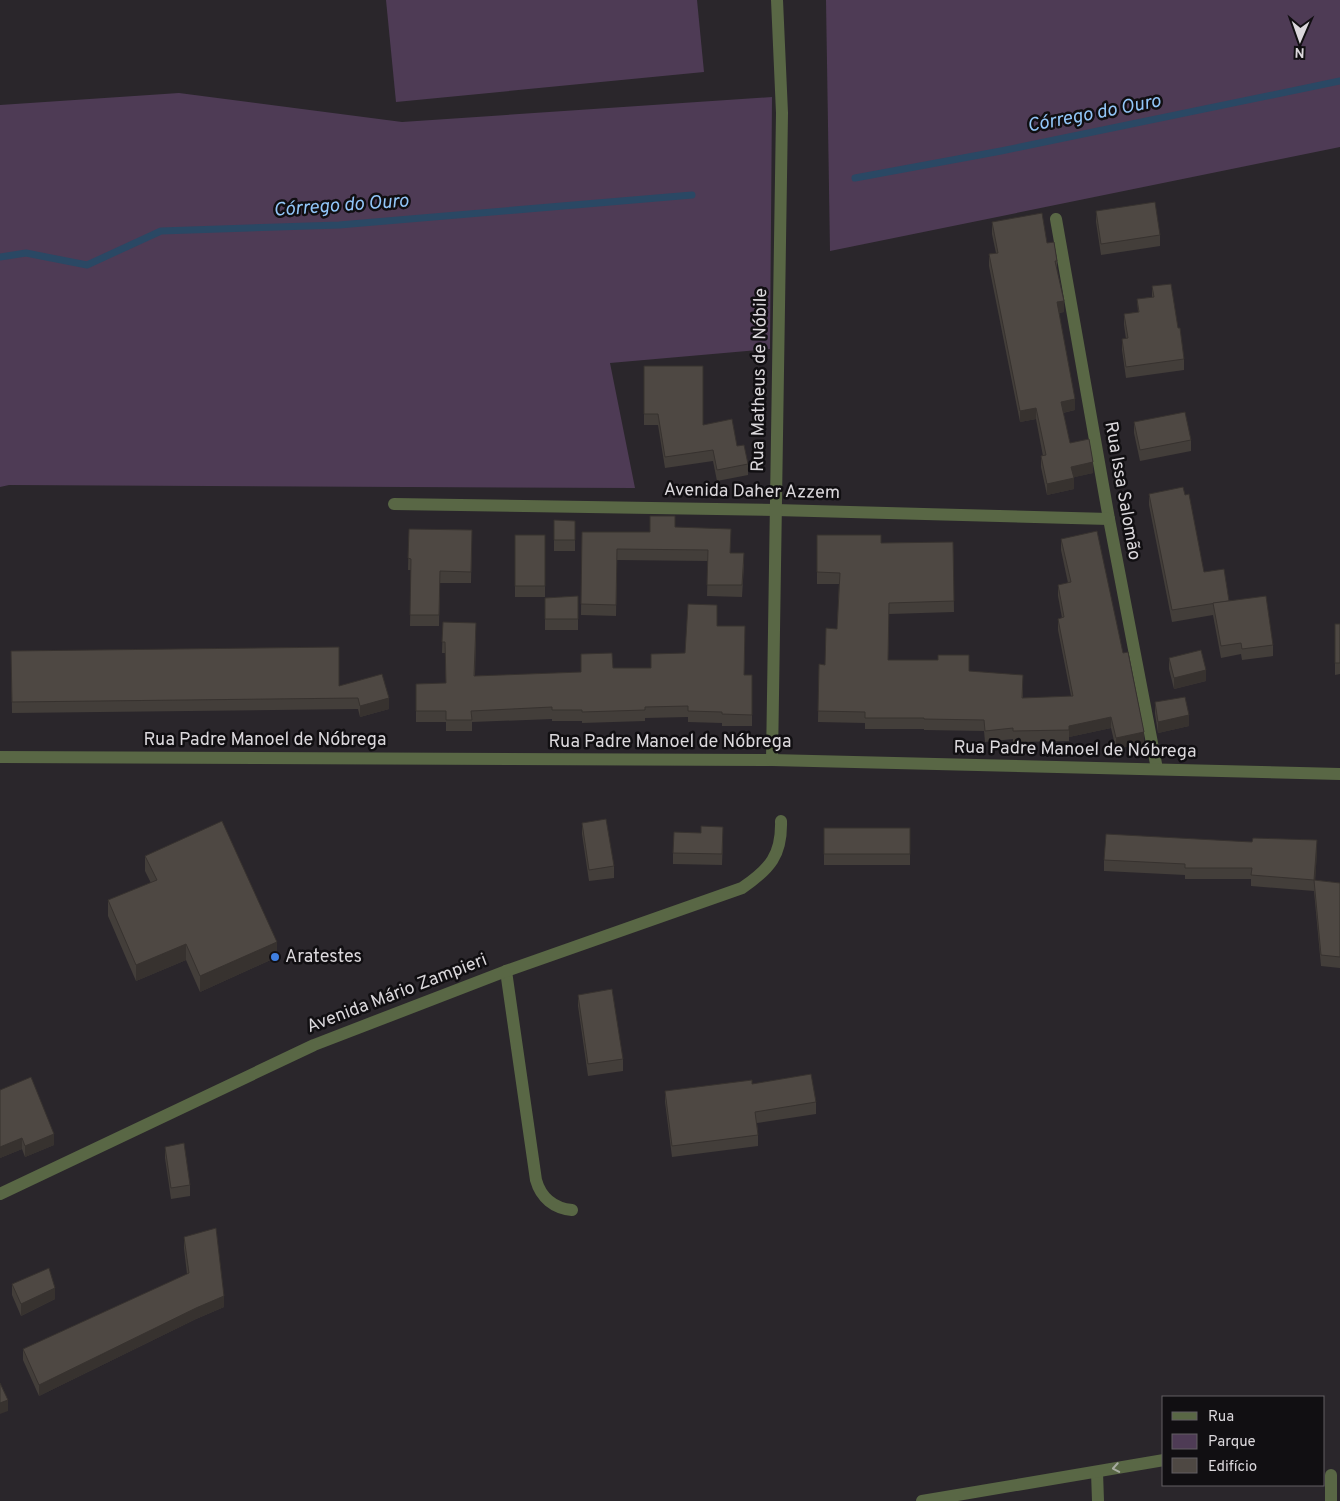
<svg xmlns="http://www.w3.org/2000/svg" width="1340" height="1501" font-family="Overpass,sans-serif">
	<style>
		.green { fill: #4e3b55 }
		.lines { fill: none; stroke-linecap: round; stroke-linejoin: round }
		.stream { stroke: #2a4864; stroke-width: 7 }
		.street { stroke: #596745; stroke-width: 12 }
		.wall { fill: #433e3a }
		.shaded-wall { fill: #37322f }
		.building { fill: #4e4843; stroke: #37322f }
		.oneway { stroke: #a7aba0 }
		.shop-dot { fill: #3f7fe0; stroke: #110f12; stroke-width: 2 }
		.labels { text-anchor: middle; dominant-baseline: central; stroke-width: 5; stroke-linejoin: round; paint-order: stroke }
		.street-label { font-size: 18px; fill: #dbd8dc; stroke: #110f12 }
		.poi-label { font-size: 18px; fill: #dbd8dc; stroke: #110f12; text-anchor: start }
		.water-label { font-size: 19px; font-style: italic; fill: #92c6f8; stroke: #110f12 }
	</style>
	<rect width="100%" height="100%" fill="#2a262b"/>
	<!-- green -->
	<g class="green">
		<path d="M386 0H697L704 72 396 102Z"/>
		<path d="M826 0H1340V147L830 251Z"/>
		<path d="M179 93 402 122 772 97 770 349 610 363 635 488 9 485 0 487V105Z"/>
	</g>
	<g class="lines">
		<!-- stream -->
		<g class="stream">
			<path d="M855 178 1001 151 1340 81"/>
			<path d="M0 257 26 253 87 265 161 231 339 225 692 195"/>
		</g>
		<!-- street -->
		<g class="street">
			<path d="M1056 219 1109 519 1157 769"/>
			<path d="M394 504 776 510 1109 519"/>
			<path d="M0 757 772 760 1340 774"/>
			<path d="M772 760 782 113 777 0"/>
			<path d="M506 971 536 1180C541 1198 554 1208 572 1210"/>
			<path d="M0 1194 314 1045 506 971 742 888C770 869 782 855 781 821"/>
			<path d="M1097 1472 1098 1501"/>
			<path d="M922 1501 1164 1460"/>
			<path d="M1331 1501V1475"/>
		</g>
	</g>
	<!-- wall -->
	<g class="wall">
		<path d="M1096 211 1160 235V246L1101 255 1096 222Z"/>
		<path d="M992 222 1047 243 1057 261V269L1064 312 1059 313 1075 410 1063 413 1070 443 1093 473 1074 477V489L1047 495 1041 467V456H1043L1036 419 1020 422 989 266V254L996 253 992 234Z"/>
		<path d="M1152 286 1178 328 1184 359V370L1126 378 1122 350V339H1126L1124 325V314L1138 312 1137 299 1152 297Z"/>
		<path d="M644 366 703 425 737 446 748 464V475L717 481 713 461 665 468 658 425H644Z"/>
		<path d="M1134 422 1191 440V451L1140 461 1134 433Z"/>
		<path d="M1149 494 1204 572 1229 601 1273 645V656L1242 660 1241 654 1221 658 1213 615 1172 622 1149 505Z"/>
		<path d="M554 520 575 521V551H554Z"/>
		<path d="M409 529 472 530 471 583H440L439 626H410L411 570H408Z"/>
		<path d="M582 532H650L731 553 744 564 742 597 707 596 708 561 617 560 616 616 581 615Z"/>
		<rect x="515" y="535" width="30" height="62"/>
		<path d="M817 535 881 543 953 542 954 612 889 614 888 660 969 671 1023 686V698L1071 696 1058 630V619L1062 618 1058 596V585L1068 583 1061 550V539L1123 653 1144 743 1116 749 1111 728 1069 737V741L1013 742V739L985 742 984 731 924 730V729H865V723L818 722 819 664 825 665 837 629 839 584H817Z"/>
		<path d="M578 596V630H545V598Z"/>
		<path d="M443 622 476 634 475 676 581 672 613 668H651L685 653 717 626 745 638 744 675H752V726H722V723L688 722V717L645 718V721L582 723V721H552V719L472 722V731H446V722H416V684L446 683 445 653H442Z"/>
		<path d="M1335 624H1340V674L1335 675Z"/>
		<path d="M11 651 339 686 389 709 360 717 358 709 12 713Z"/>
		<path d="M1169 658 1206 681 1174 689 1169 669Z"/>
		<path d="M1155 702 1189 726 1158 733 1155 714Z"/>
		<path d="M582 823 614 866V878L589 881 582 834Z"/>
		<rect x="824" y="828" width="86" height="37"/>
		<path d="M723 838 722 865 673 864V853Z"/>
		<path d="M1317 851 1315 880 1340 883V968L1321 966 1314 891 1251 886V879H1185V875L1104 871V860Z"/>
		<path d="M145 856 277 957 200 992 186 960 136 981 108 916V900L151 883 145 871Z"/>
		<path d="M578 995 623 1059V1071L588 1076 578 1006Z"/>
		<path d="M0 1090 54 1145 25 1157 22 1149 0 1158Z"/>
		<path d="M665 1091 816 1102V1114L757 1123 758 1135V1146L672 1157 665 1102Z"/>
		<path d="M165 1147 190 1185V1196L171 1199 165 1158Z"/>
		<path d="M184 1237 224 1307 196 1319 39 1396 23 1360V1349L187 1274 184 1248Z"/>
		<path d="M12 1284 55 1299 21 1316 12 1295Z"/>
	</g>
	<!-- shaded-wall -->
	<g class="shaded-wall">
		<path d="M1064 301V312L1057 313V302Z"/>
		<path d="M1075 399V410L1061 413V402Z"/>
		<path d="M1036 408V419L1020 422V411Z"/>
		<path d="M1093 462V473L1071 478V467Z"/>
		<path d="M1074 478V489L1047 495V484Z"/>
		<path d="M1206 670V681L1174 689V678Z"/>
		<path d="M389 698V709L360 717V706Z"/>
		<path d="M1189 715V726L1158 733V722Z"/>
		<path d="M1111 717V728L1069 737V726Z"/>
		<path d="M1144 732V743L1116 749V738Z"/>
		<path d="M1317 840V851L1315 885 1314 880Z"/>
		<path d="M277 942V957L200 992V976Z"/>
		<path d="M186 944V960L136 981V965Z"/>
		<path d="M54 1134V1145L25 1157V1146Z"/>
		<path d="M22 1138V1149L0 1158V1147Z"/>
		<path d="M55 1288V1299L21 1316V1304Z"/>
		<path d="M224 1296V1307L196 1319 39 1396V1385L196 1308Z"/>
		<path d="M8 1400V1411L0 1414V1403Z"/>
	</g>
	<!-- building -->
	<g class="building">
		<path d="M1155 202 1160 235 1101 244 1096 211Z"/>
		<path d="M1042 213 1047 243 1054 242 1057 261H1055L1064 301 1057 302 1075 399 1061 402 1070 443 1089 439 1093 462 1071 467 1074 478 1047 484 1041 456 1046 455 1036 408 1020 411 989 254 998 253 992 222Z"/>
		<path d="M1171 284 1178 328H1180L1184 359 1126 367 1122 339 1128 338 1124 314 1139 312 1137 299 1154 297 1152 286Z"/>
		<path d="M644 366H703V425L732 419 737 446 744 445 748 464 717 470 713 450 665 457 658 414H644Z"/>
		<path d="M1185 412 1191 440 1140 450 1134 422Z"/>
		<path d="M1183 487 1185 495 1189 494 1204 572 1224 569 1229 601 1172 610 1149 494Z"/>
		<path d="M650 516H675V527L731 529 730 553H744L742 585H707L708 550 617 549 616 605 581 604 582 532H650Z"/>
		<path d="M554 520 575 521V540H554Z"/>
		<path d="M409 529 472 530 471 572 440 571 439 615H410L411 559 408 558Z"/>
		<path d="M1097 531 1123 653 1128 652 1144 732 1116 738 1111 717 1069 726V730L1013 731V728L985 731 984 720 924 719V718H865V712L818 711 819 664 825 665 826 628 837 629 840 573 817 572V535H881V543L953 542 954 601 889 603 888 660H938V655H969V671L1023 675 1022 698 1073 696 1058 619 1064 617 1058 585 1071 582 1061 539Z"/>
		<rect x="515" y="535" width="30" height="51"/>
		<path d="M578 596V619H545V598Z"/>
		<path d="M1266 596 1273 645 1242 649 1241 643 1221 646 1213 603Z"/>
		<path d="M688 604 717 605V626H745L744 675H752V715L722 714V712L688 711V706L645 707V710L582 712V710H552V707L471 711 472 720H446V711H416V684L446 683 445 642H442L443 622 476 623 474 676 581 672V654L612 653 613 668H651V654L685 653Z"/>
		<rect x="1335" y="624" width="5" height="39"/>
		<path d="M339 647V686L382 674 389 698 360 706 358 698 12 702 11 651Z"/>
		<path d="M1201 650 1206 670 1174 678 1169 658Z"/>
		<path d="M1185 697 1189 715 1158 722 1155 702Z"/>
		<path d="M606 819 614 866 589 870 582 823Z"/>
		<path d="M222 821 277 942 200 976 186 944 136 965 108 900 157 880 145 856Z"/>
		<path d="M701 826 723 827 722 854 673 853 674 832 701 833Z"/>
		<rect x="824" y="828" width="86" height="26"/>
		<path d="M1106 834 1252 842 1253 838 1317 840 1314 880 1251 875 1252 868H1185V864L1104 860Z"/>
		<path d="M1314 880 1340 883V957L1321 955Z"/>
		<path d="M612 989 623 1059 588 1064 578 995Z"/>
		<path d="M811 1074 816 1102 755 1112 758 1135 672 1146 665 1091 752 1080V1084Z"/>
		<path d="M31 1077 54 1134 25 1146 22 1138 0 1147V1090Z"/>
		<path d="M184 1143 190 1185 171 1188 165 1147Z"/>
		<path d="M216 1228 224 1296 196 1308 39 1385 23 1349 189 1273 184 1237Z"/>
		<path d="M49 1268 55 1288 21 1304 12 1284Z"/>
		<path d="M0 1383 8 1400 0 1403Z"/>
	</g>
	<!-- one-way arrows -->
	<defs><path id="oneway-chevron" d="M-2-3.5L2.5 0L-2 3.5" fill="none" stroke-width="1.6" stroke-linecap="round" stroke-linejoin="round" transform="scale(1.25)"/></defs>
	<use class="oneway" href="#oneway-chevron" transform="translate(1116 1468) rotate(170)"/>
	<!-- markers -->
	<circle class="shop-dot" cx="275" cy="957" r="5"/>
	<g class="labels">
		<!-- street labels -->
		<g class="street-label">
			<text transform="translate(760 380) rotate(-89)">Rua Matheus de Nóbile</text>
			<text transform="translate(1122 491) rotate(80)">Rua Issa Salomão</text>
			<text transform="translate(752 492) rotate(1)">Avenida Daher Azzem</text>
			<text x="265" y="740">Rua Padre Manoel de Nóbrega</text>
			<text x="670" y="742">Rua Padre Manoel de Nóbrega</text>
			<text transform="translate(1075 750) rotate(1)">Rua Padre Manoel de Nóbrega</text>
			<text transform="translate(397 994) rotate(-21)">Avenida Mário Zampieri</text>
		</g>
		<!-- poi labels -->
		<g class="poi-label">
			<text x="285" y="957">Aratestes</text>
		</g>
		<!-- water labels -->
		<g class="water-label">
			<text transform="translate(1094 114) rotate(-11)">Córrego do Ouro</text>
			<text transform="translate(341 206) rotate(-4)">Córrego do Ouro</text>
		</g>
	</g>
	<!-- legend -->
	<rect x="1162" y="1396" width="162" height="90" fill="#110f12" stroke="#625f63"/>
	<rect x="1172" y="1412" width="25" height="8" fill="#596745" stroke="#625f63"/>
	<text x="1208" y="1421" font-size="15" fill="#dbd8dc">Rua</text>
	<rect x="1172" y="1434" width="25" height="15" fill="#4e3b55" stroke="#625f63"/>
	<text x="1208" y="1446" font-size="15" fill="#dbd8dc">Parque</text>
	<rect x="1172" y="1458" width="25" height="15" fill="#4e4843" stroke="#625f63"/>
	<text x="1208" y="1471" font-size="15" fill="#dbd8dc">Edifício</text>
	<!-- north arrow -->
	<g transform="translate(1300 40) rotate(182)" stroke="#110f12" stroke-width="4" paint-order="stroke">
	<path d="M0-4L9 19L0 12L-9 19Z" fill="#dbd8dc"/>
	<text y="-8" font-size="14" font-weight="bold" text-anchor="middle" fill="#dbd8dc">N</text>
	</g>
</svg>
